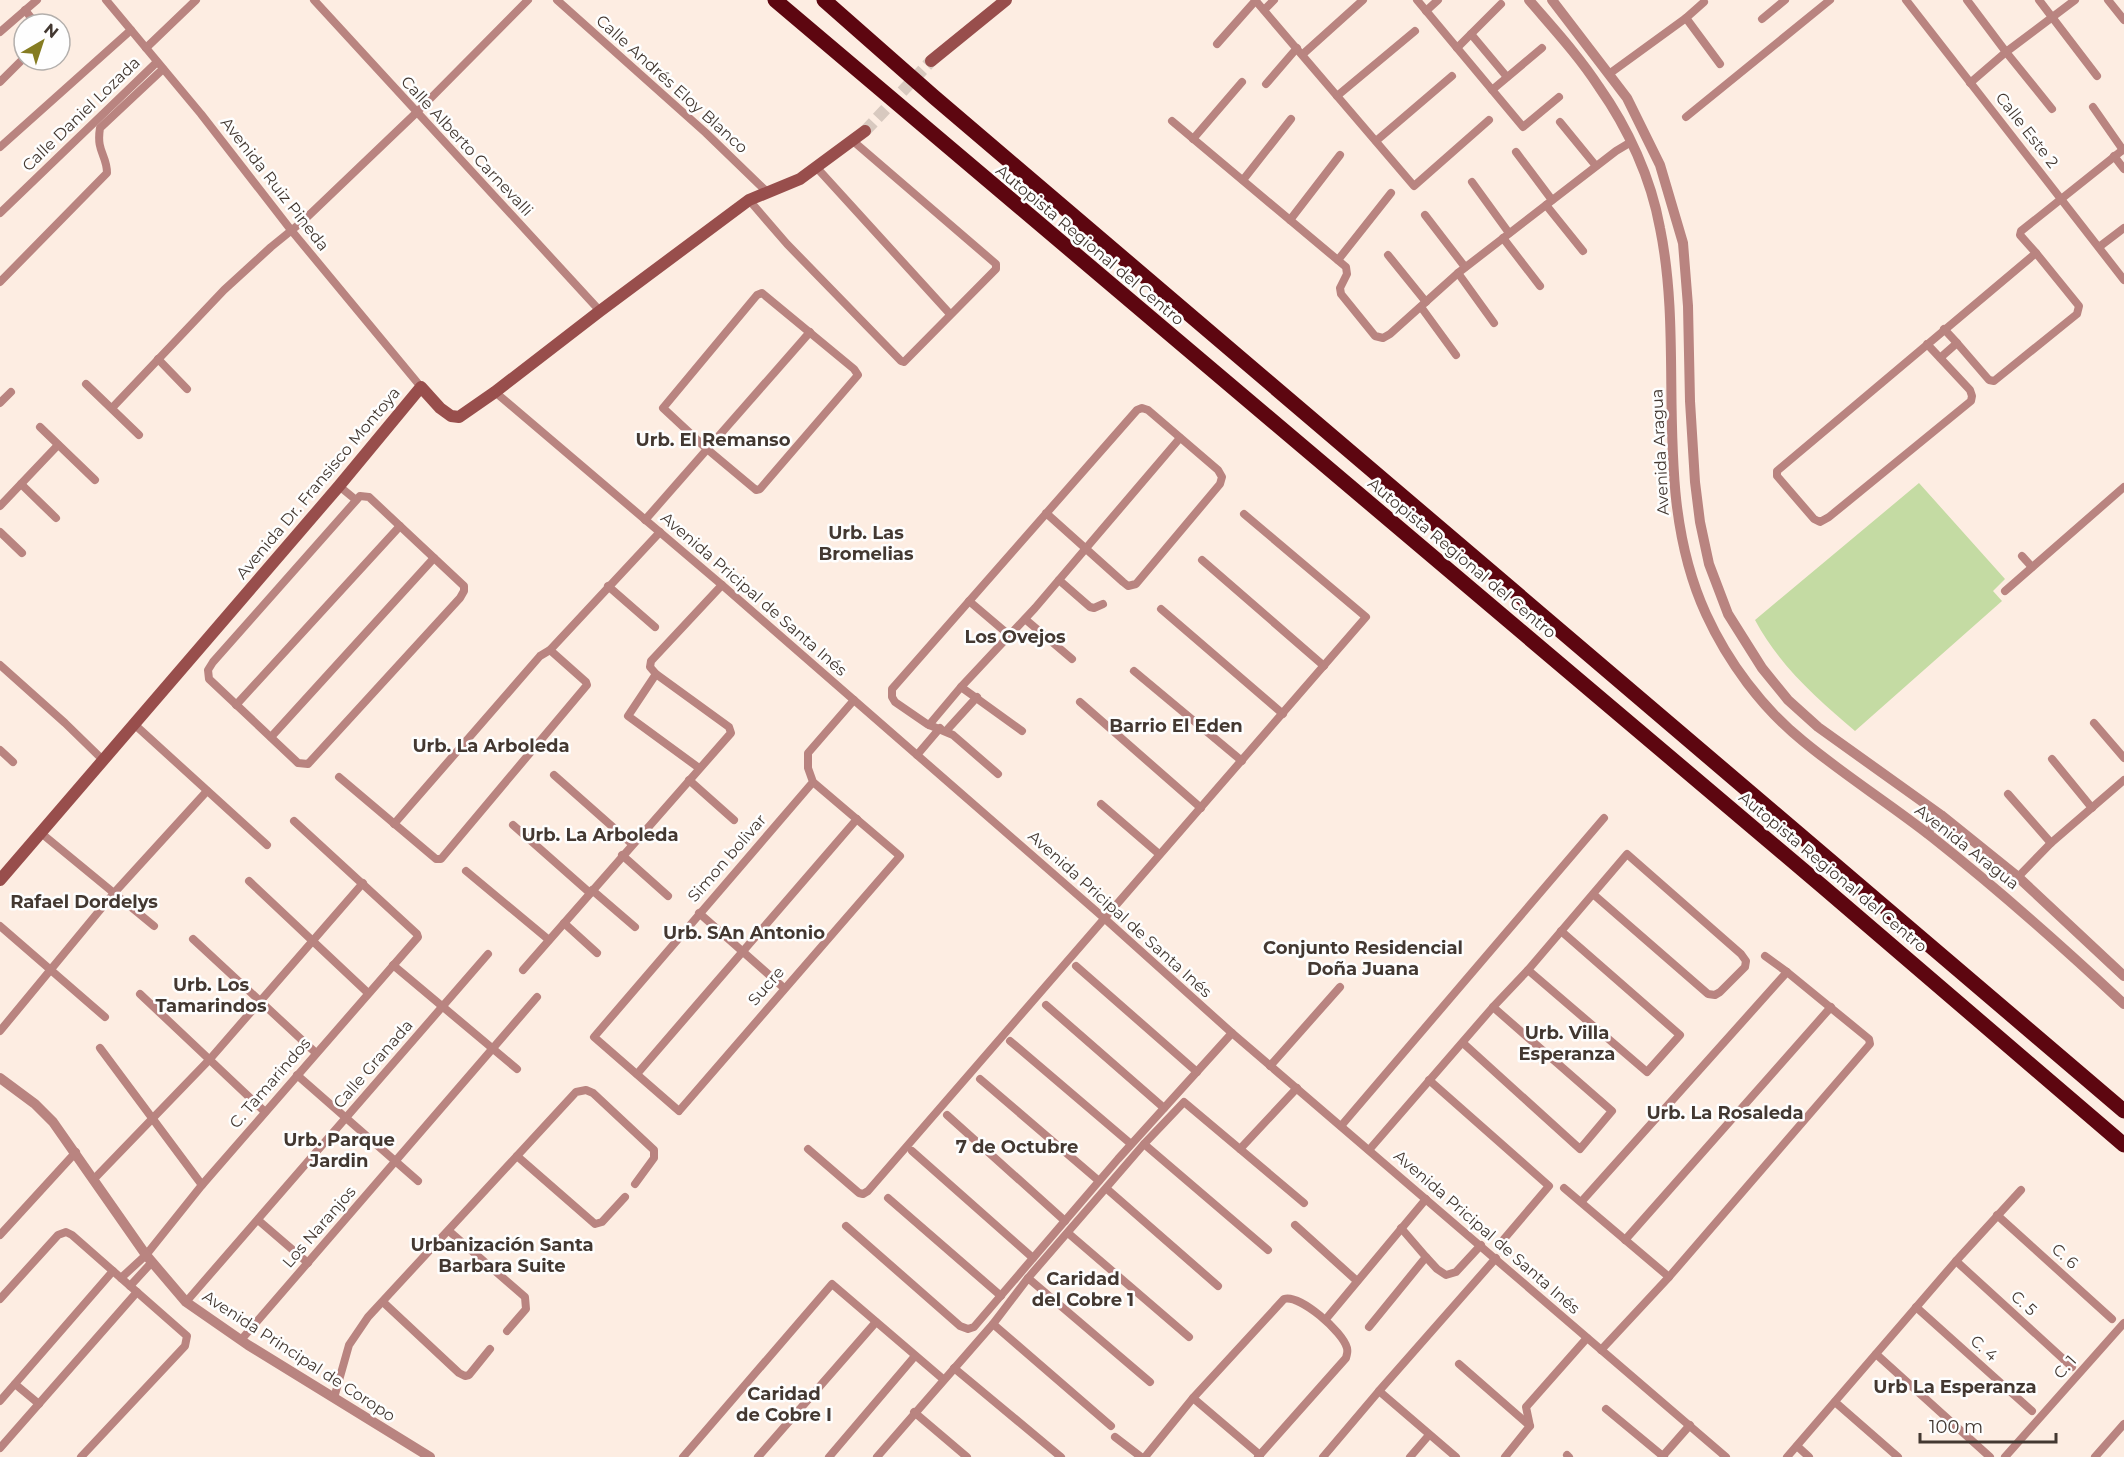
<svg xmlns="http://www.w3.org/2000/svg" width="2124" height="1457" font-family="Montserrat,sans-serif">
	<style>
		.green { fill: #c4dba3 }
		.lines { fill: none; stroke-linecap: round; stroke-linejoin: round }
		.secondary-tunnel { stroke: #d8c9bf; stroke-width: 12; stroke-dasharray: 12 6; stroke-linecap: butt }
		.minor { stroke: #b98480; stroke-width: 8 }
		.tertiary { stroke: #b98480; stroke-width: 10 }
		.secondary { stroke: #984e4c; stroke-width: 12 }
		.motorway { stroke: #5d0610; stroke-width: 15 }
		.labels { text-anchor: middle; dominant-baseline: central; stroke-width: 5; stroke-linejoin: round; paint-order: stroke }
		.street-label { font-size: 16px; fill: #433831; stroke: #fefefe }
		.neighbourhood-label { font-size: 18px; font-weight: bold; fill: #433831; stroke: #fefefe }
	</style>
	<rect width="100%" height="100%" fill="#fdede2"/>
	<!-- green -->
	<path class="green" d="M1919 483 2005 579 1993 591 2002 601 1855 731C1816 698 1779 665 1755 620Z"/>
	<g class="lines">
		<!-- secondary-tunnel -->
		<path class="secondary-tunnel" d="M865 131 931 61"/>
		<!-- minor -->
		<g class="minor">
			<path d="M106 0 201 114 291 230 421 387"/>
			<path d="M314 0 600 311"/>
			<path d="M557 0 706 133 767 192"/>
			<path d="M1255 0 1414 186 1489 120"/>
			<path d="M1417 0 1523 127 1559 97"/>
			<path d="M1906 0 2124 280"/>
			<path d="M1967 0 2006 52 2052 109"/>
			<path d="M2039 0 2097 76"/>
			<path d="M2108 0 2124 20"/>
			<path d="M25 10 36 24"/>
			<path d="M1264 10 1274 0"/>
			<path d="M1426 11 1438 0"/>
			<path d="M1686 18 1720 64"/>
			<path d="M1762 19 1785 0"/>
			<path d="M0 32 37 0"/>
			<path d="M1471 34 1507 77"/>
			<path d="M1217 44 1256 0"/>
			<path d="M146 48 196 0"/>
			<path d="M1457 48 1501 4"/>
			<path d="M1303 54 1363 0"/>
			<path d="M1609 74 1686 18 1704 2"/>
			<path d="M0 82 24 58"/>
			<path d="M1970 83 2006 52 2075 0"/>
			<path d="M1266 84 1297 48"/>
			<path d="M1492 90 1542 48"/>
			<path d="M1337 96 1415 31"/>
			<path d="M2093 107 2123 150"/>
			<path d="M1686 117 1830 0"/>
			<path d="M1172 121 1346 267 1347 274 1340 288 1341 294 1375 336 1383 338 1390 334 1458 273 1616 151 1631 142"/>
			<path d="M1560 122 1596 166"/>
			<path d="M1193 139 1242 82"/>
			<path d="M1376 141 1452 76"/>
			<path d="M0 147 131 30"/>
			<path d="M1516 152 1552 200"/>
			<path d="M2114 156 2124 169"/>
			<path d="M817 168 950 314"/>
			<path d="M1243 180 1291 119"/>
			<path d="M1472 182 1509 233"/>
			<path d="M749 200 787 244 901 361 904 362 996 269V264L853 141"/>
			<path d="M1546 205 1583 251"/>
			<path d="M0 213 157 62"/>
			<path d="M1425 215 1465 267"/>
			<path d="M1290 220 1340 155"/>
			<path d="M1503 238 1540 286"/>
			<path d="M2099 247 2124 228"/>
			<path d="M2036 253 2020 235 2021 231 2124 149"/>
			<path d="M1388 255 1426 302"/>
			<path d="M1338 260 1391 193"/>
			<path d="M1458 273 1494 323"/>
			<path d="M0 282 107 173C107 155 96 152 100 128L163 69"/>
			<path d="M762 293 854 369 858 375 760 489 756 490 707 449 663 408 757 295Z"/>
			<path d="M1421 307 1456 355"/>
			<path d="M1944 329 1957 343"/>
			<path d="M1927 344 1970 390 1972 396 1971 401 1829 517 1820 522 1814 519 1777 476V471L2036 253 2079 306 2077 314 1994 381 1989 380 1957 343 1940 358"/>
			<path d="M158 359 187 389"/>
			<path d="M86 384 139 435"/>
			<path d="M495 392 722 585 1104 918 1232 1033 1726 1457"/>
			<path d="M0 403 11 392"/>
			<path d="M112 408 224 290 271 247 303 221 416 113 528 0"/>
			<path d="M40 427 95 480"/>
			<path d="M21 484 56 518"/>
			<path d="M339 486 356 500"/>
			<path d="M360 496 369 497 464 586V591L460 598 308 764 298 763 209 679 208 670 213 662Z"/>
			<path d="M0 506 58 445"/>
			<path d="M645 520 810 332"/>
			<path d="M0 532 22 553"/>
			<path d="M2022 556 2032 567"/>
			<path d="M1202 560 1324 666"/>
			<path d="M1059 580 1090 607 1094 608 1103 604"/>
			<path d="M608 586 655 627"/>
			<path d="M2005 591 2124 487"/>
			<path d="M969 601 1009 635"/>
			<path d="M1161 609 1283 714"/>
			<path d="M1025 619 1072 659"/>
			<path d="M0 665 65 723 103 760"/>
			<path d="M1134 671 1242 761"/>
			<path d="M656 674 628 716 699 768"/>
			<path d="M961 687 1022 731"/>
			<path d="M1080 702 1201 808"/>
			<path d="M236 705 400 526"/>
			<path d="M2094 723 2124 758"/>
			<path d="M134 724 267 845"/>
			<path d="M929 725 961 687 1035 608 1180 438"/>
			<path d="M946 731 977 697"/>
			<path d="M271 737 434 558"/>
			<path d="M0 750 13 762"/>
			<path d="M917 755 940 728"/>
			<path d="M2052 759 2092 808"/>
			<path d="M998 774 953 735 927 724 895 702 892 697V689L1137 410 1142 408 1148 410 1218 470 1222 477 1220 484 1136 584 1128 586 1123 582 1046 513"/>
			<path d="M554 775 632 844"/>
			<path d="M339 777 436 859H441L587 685 586 682 550 650"/>
			<path d="M689 780 734 820"/>
			<path d="M813 782 594 1037 679 1111 900 856 813 782 808 768V753L854 700"/>
			<path d="M2008 794 2051 843"/>
			<path d="M1101 804 1159 854"/>
			<path d="M394 824 540 656 550 650 660 532"/>
			<path d="M513 825 590 893"/>
			<path d="M41 833 154 926"/>
			<path d="M1927 834 1941 815"/>
			<path d="M622 855 668 896"/>
			<path d="M466 871 549 940"/>
			<path d="M2018 877 2051 843 2124 780"/>
			<path d="M249 881 368 993"/>
			<path d="M592 890 635 927"/>
			<path d="M699 913 784 988"/>
			<path d="M564 923 597 953"/>
			<path d="M0 926 105 1017"/>
			<path d="M193 939 316 1053"/>
			<path d="M393 965 517 1069"/>
			<path d="M1076 966 1197 1072"/>
			<path d="M523 970 731 733 729 727 656 674 650 667 651 661 722 585"/>
			<path d="M1528 970 1647 1072 1680 1035 1561 931"/>
			<path d="M140 994 265 1112"/>
			<path d="M1046 1005 1164 1108"/>
			<path d="M0 1031 114 893 207 791"/>
			<path d="M1010 1041 1131 1144"/>
			<path d="M1463 1043 1580 1149 1612 1111 1493 1007"/>
			<path d="M100 1048 202 1185"/>
			<path d="M1270 1066 1340 987"/>
			<path d="M637 1074 857 819"/>
			<path d="M297 1075 418 1181"/>
			<path d="M980 1079 1099 1181"/>
			<path d="M1429 1080 1549 1186 1498 1246"/>
			<path d="M947 1115 1065 1221"/>
			<path d="M1341 1126 1604 818"/>
			<path d="M1144 1144 1268 1250"/>
			<path d="M808 1149 859 1193 863 1194 868 1191 1366 617 1244 514"/>
			<path d="M1240 1149 1297 1088"/>
			<path d="M1369 1150 1493 1007 1528 970 1627 854 1741 954 1746 961 1745 967 1720 992 1715 995 1708 994 1593 894"/>
			<path d="M912 1151 1033 1258"/>
			<path d="M517 1156 595 1224 602 1222 625 1197"/>
			<path d="M94 1179 210 1059 363 883"/>
			<path d="M1564 1188 1669 1277"/>
			<path d="M1107 1189 1218 1286"/>
			<path d="M888 1198 1001 1296"/>
			<path d="M1582 1201 1787 972"/>
			<path d="M1997 1215 2112 1319"/>
			<path d="M258 1220 308 1263"/>
			<path d="M1295 1225 1357 1281"/>
			<path d="M846 1226 960 1326 968 1329 974 1327 1118 1159 1232 1033"/>
			<path d="M449 1231 525 1297 526 1309 507 1331"/>
			<path d="M1068 1233 1189 1337"/>
			<path d="M0 1235 76 1152"/>
			<path d="M1625 1240 1831 1007"/>
			<path d="M1426 1257 1437 1269 1446 1275 1456 1272 1481 1245"/>
			<path d="M1956 1261 2072 1367"/>
			<path d="M121 1278 146 1255 202 1185 418 937 417 934 294 821"/>
			<path d="M1028 1278 1144 1144 1184 1102 1304 1203"/>
			<path d="M130 1286 152 1262"/>
			<path d="M0 1299 58 1235 66 1232 72 1235 187 1336 185 1346 81 1457"/>
			<path d="M186 1302 488 954"/>
			<path d="M383 1302 459 1373 465 1376 469 1375 490 1349"/>
			<path d="M1916 1307 2032 1411"/>
			<path d="M1326 1319 1426 1199"/>
			<path d="M993 1324 1111 1426"/>
			<path d="M1369 1327 1426 1257 1401 1228"/>
			<path d="M241 1340 537 997"/>
			<path d="M1601 1350 1669 1277 1870 1044 1869 1039 1787 972 1765 956"/>
			<path d="M1876 1354 1990 1457"/>
			<path d="M1459 1364 1530 1426"/>
			<path d="M954 1368 1061 1457"/>
			<path d="M15 1384 39 1404"/>
			<path d="M1379 1391 1496 1258"/>
			<path d="M334 1398 349 1345 368 1317 576 1092 586 1090 593 1093 654 1150V1158L635 1184"/>
			<path d="M1193 1398 1260 1455"/>
			<path d="M0 1401 113 1271"/>
			<path d="M1835 1402 1898 1457"/>
			<path d="M1606 1409 1664 1457"/>
			<path d="M914 1412 967 1457"/>
			<path d="M1115 1437 1141 1457"/>
			<path d="M1797 1446 1809 1457"/>
			<path d="M0 1448 137 1292"/>
			<path d="M1567 1455 1569 1457"/>
			<path d="M683 1457 832 1284 943 1379"/>
			<path d="M758 1457 876 1322"/>
			<path d="M829 1457 915 1356"/>
			<path d="M877 1457 993 1324 1028 1278 1150 1382"/>
			<path d="M1145 1457 1193 1398 1284 1299C1300 1294 1343 1332 1347 1348 1348 1353 1347 1353 1346 1358L1258 1457"/>
			<path d="M1323 1457 1379 1391 1456 1457"/>
			<path d="M1410 1457 1429 1435"/>
			<path d="M1505 1457 1530 1426 1526 1407 1587 1338"/>
			<path d="M1662 1457 1690 1425"/>
			<path d="M1787 1457 1956 1261 2021 1190"/>
			<path d="M2005 1457 2124 1323"/>
			<path d="M2095 1457 2124 1424"/>
		</g>
		<!-- tertiary -->
		<g class="tertiary">
			<path d="M1529 0C1553 28 1579 56 1599 87 1628 128 1651 178 1660 228 1686 355 1650 492 1706 614 1728 662 1762 708 1803 741 1844 775 1890 804 1932 837 1999 890 2062 946 2124 1004"/>
			<path d="M1552 0 1627 98 1660 165 1683 243 1688 306 1690 401 1695 482 1700 522 1709 564 1728 614 1762 668 1788 700 1818 727 1941 815 2018 877 2124 976"/>
			<path d="M0 1078 35 1104 53 1122 146 1255 186 1302 248 1345 430 1457"/>
		</g>
		<!-- secondary -->
		<g class="secondary">
			<path d="M931 61 1006 0"/>
			<path d="M0 880 339 486 421 387 440 408 451 416 459 417 495 392 600 311 749 200 800 179 865 131"/>
		</g>
		<!-- motorway -->
		<g class="motorway">
			<path d="M775 0 1822 886 2124 1145"/>
			<path d="M824 0 934 97 2124 1111"/>
		</g>
	</g>
	<g class="labels">
		<!-- street labels -->
		<g class="street-label">
			<text transform="translate(672 84) rotate(42)">Calle Andrés Eloy Blanco</text>
			<text transform="translate(81 114) rotate(-44)">Calle Daniel Lozada</text>
			<text transform="translate(2027 130) rotate(52)">Calle Este 2</text>
			<text transform="translate(467 146) rotate(47)">Calle Alberto Carnevalli</text>
			<text transform="translate(275 184) rotate(52)">Avenida Ruiz Pineda</text>
			<text transform="translate(1090 245) rotate(40)">Autopista Regional del Centro</text>
			<text transform="translate(1660 452) rotate(-93)">Avenida Aragua</text>
			<text transform="translate(318 483) rotate(-50)">Avenida Dr. Fransisco Montoya</text>
			<text transform="translate(1462 558) rotate(40)">Autopista Regional del Centro</text>
			<text transform="translate(754 594) rotate(41)">Avenida Pricipal de Santa Inés</text>
			<text transform="translate(1967 847) rotate(38)">Avenida Aragua</text>
			<text transform="translate(727 858) rotate(-49)">Simon bolivar</text>
			<text transform="translate(1833 872) rotate(40)">Autopista Regional del Centro</text>
			<text transform="translate(1120 914) rotate(42)">Avenida Pricipal de Santa Inés</text>
			<text transform="translate(766 986) rotate(-49)">Sucre</text>
			<text transform="translate(373 1064) rotate(-49)">Calle Granada</text>
			<text transform="translate(270 1083) rotate(-49)">C. Tamarindos</text>
			<text transform="translate(319 1227) rotate(-49)">Los Naranjos</text>
			<text transform="translate(1487 1232) rotate(41)">Avenida Pricipal de Santa Inés</text>
			<text transform="translate(2065 1256) rotate(42)">C. 6</text>
			<text transform="translate(2024 1303) rotate(42)">C. 5</text>
			<text transform="translate(1984 1348) rotate(42)">C. 4</text>
			<text transform="translate(299 1356) rotate(33)">Avenida Principal de Coropo</text>
			<text transform="translate(2065 1367) rotate(-48)">C. 1</text>
		</g>
		<!-- neighbourhood labels -->
		<g class="neighbourhood-label">
			<text x="713" y="440">Urb. El Remanso</text>
			<text x="866" y="533">Urb. Las<tspan x="866" dy="21">Bromelias</tspan></text>
			<text x="1015" y="637">Los Ovejos</text>
			<text x="1176" y="726">Barrio El Eden</text>
			<text x="491" y="746">Urb. La Arboleda</text>
			<text x="600" y="835">Urb. La Arboleda</text>
			<text x="84" y="902">Rafael Dordelys</text>
			<text x="744" y="933">Urb. SAn Antonio</text>
			<text x="1363" y="948">Conjunto Residencial<tspan x="1363" dy="21">Doña Juana</tspan></text>
			<text x="211" y="985">Urb. Los<tspan x="211" dy="21">Tamarindos</tspan></text>
			<text x="1567" y="1033">Urb. Villa<tspan x="1567" dy="21">Esperanza</tspan></text>
			<text x="1725" y="1113">Urb. La Rosaleda</text>
			<text x="339" y="1140">Urb. Parque<tspan x="339" dy="21">Jardin</tspan></text>
			<text x="1017" y="1147">7 de Octubre</text>
			<text x="502" y="1245">Urbanización Santa<tspan x="502" dy="21">Barbara Suite</tspan></text>
			<text x="1083" y="1279">Caridad<tspan x="1083" dy="21">del Cobre 1</tspan></text>
			<text x="1955" y="1387">Urb La Esperanza</text>
			<text x="784" y="1394">Caridad<tspan x="784" dy="21">de Cobre I</tspan></text>
		</g>
	</g>
	<!-- north arrow -->
	<g transform="translate(42 42) rotate(39)"><circle r="28" fill="#fefefe" stroke="#b3afac" stroke-width="1.5"/>
	<path d="M0-4.5L10 22L0 15L-10 22Z" fill="#857c22"/>
	<text y="-9" font-size="16" font-weight="bold" text-anchor="middle" fill="#433831">N</text>
	</g>
	<!-- scale -->
	<path d="M1920 1433v9h136v-9" fill="none" stroke="#433831" stroke-width="3"/>
	<text x="1929" y="1433" font-size="18" fill="#433831" stroke="#fefefe" stroke-width="4.5" paint-order="stroke">100 m</text>
</svg>
